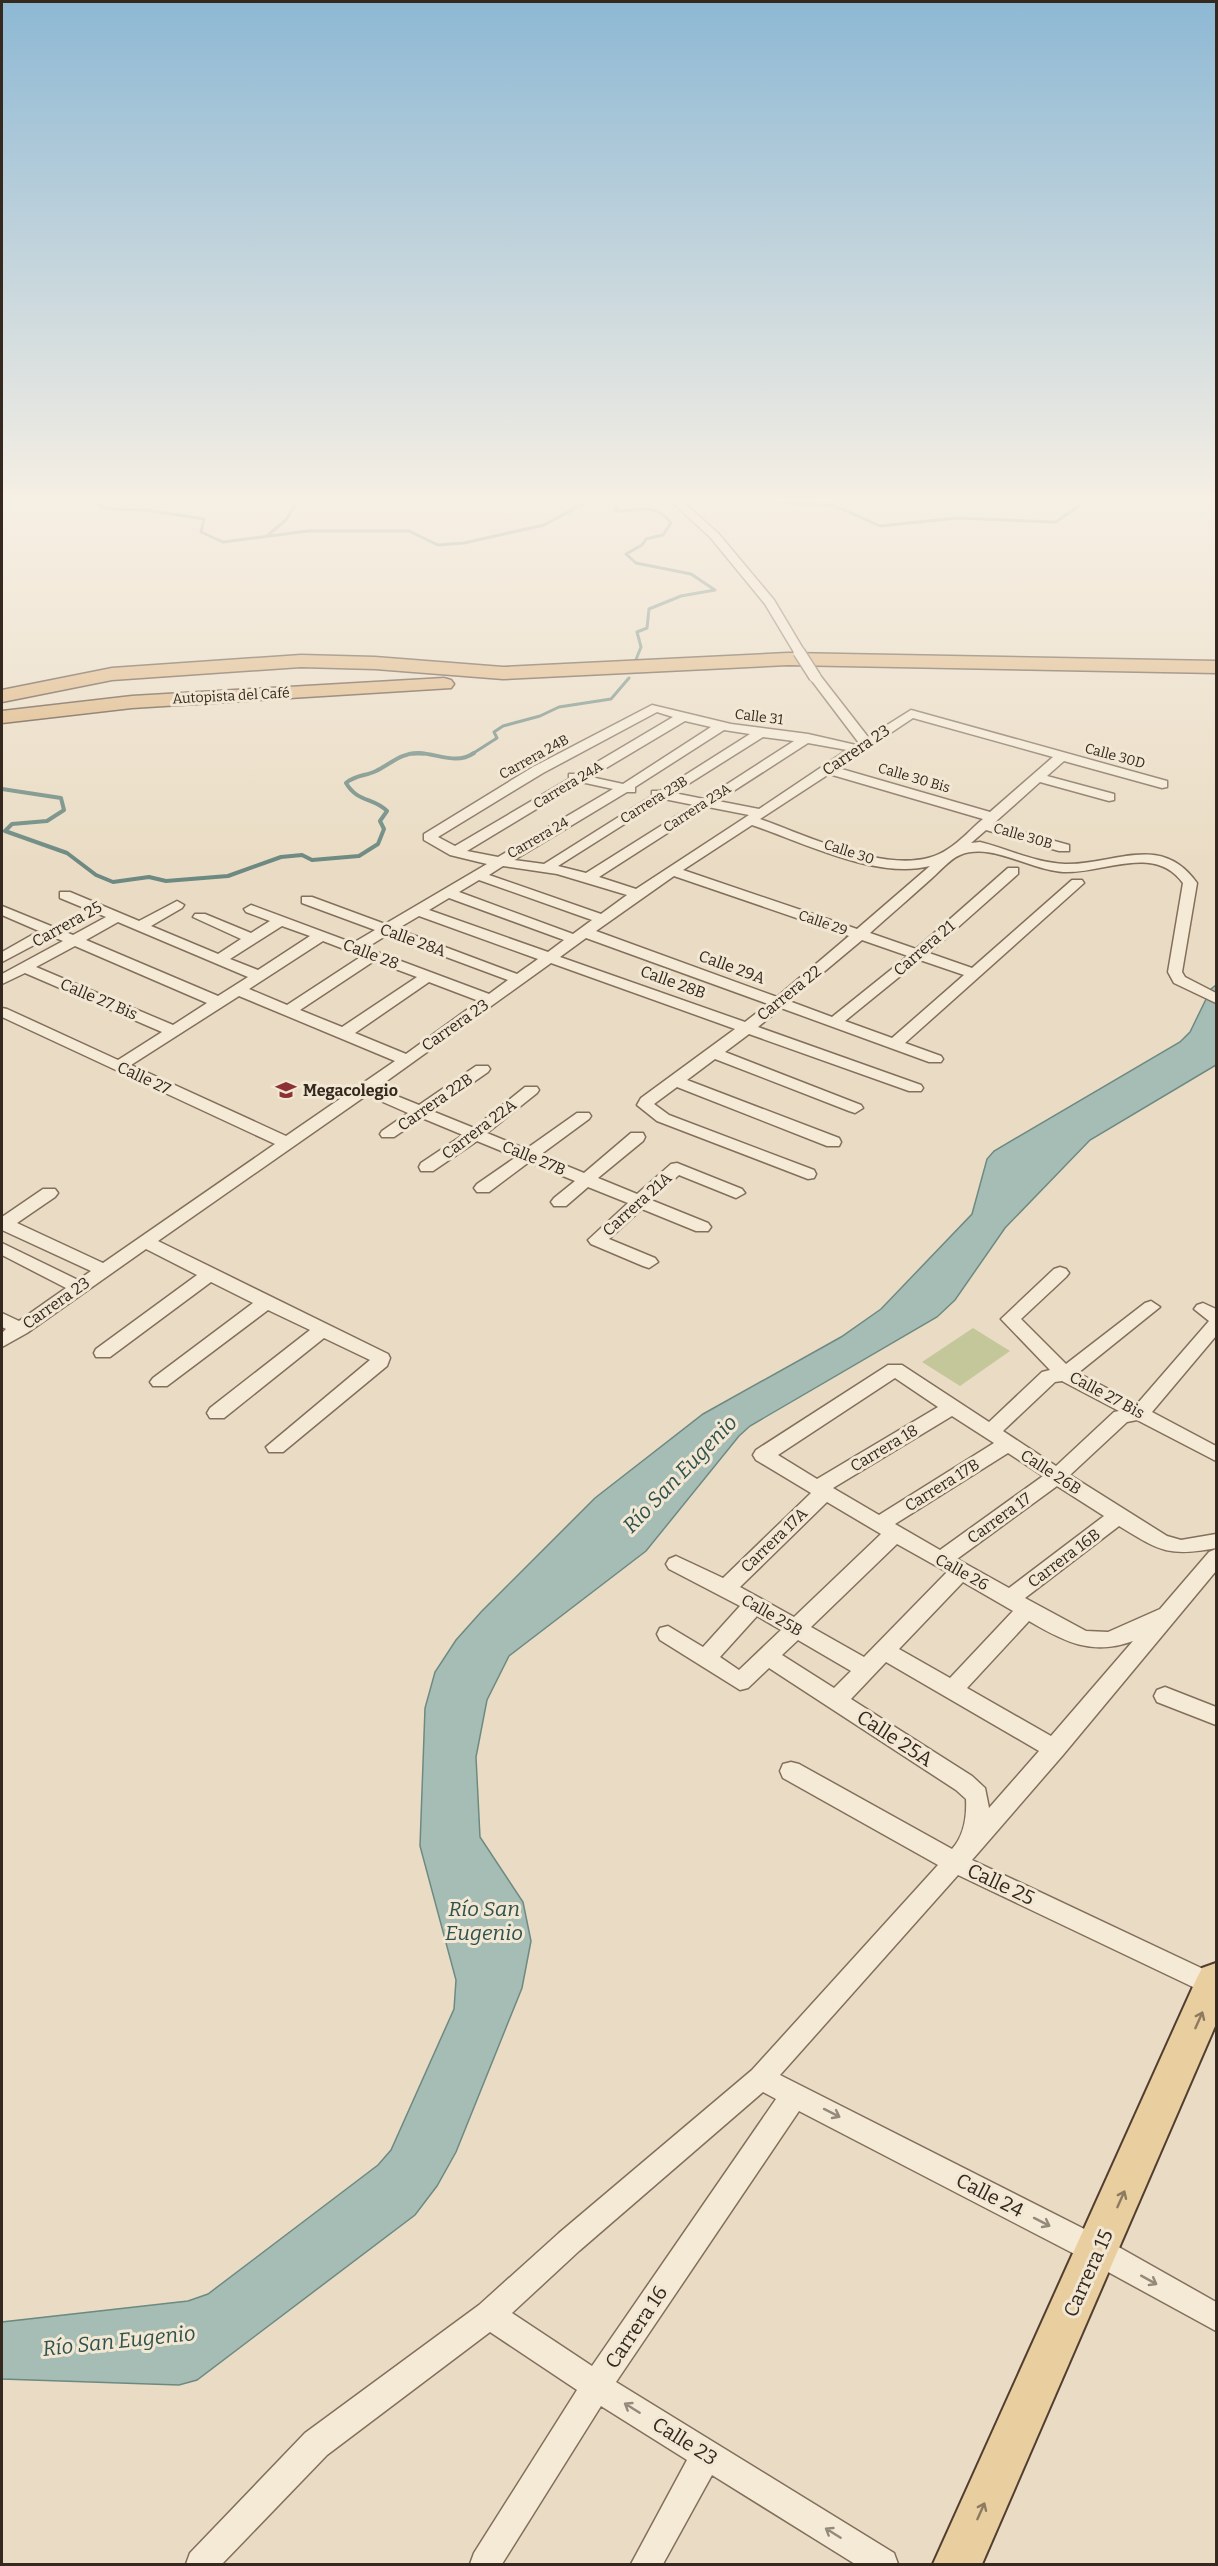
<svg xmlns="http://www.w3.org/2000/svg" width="1218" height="2566" font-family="Bitter,serif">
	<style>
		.green { fill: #c4c799 }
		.water { fill: #a6bdb5; stroke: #6d8a82; stroke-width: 1.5 }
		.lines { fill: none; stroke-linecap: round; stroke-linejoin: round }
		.stream-far1 { stroke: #6d8a82; stroke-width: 3 }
		.stream { stroke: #6d8a82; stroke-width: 4 }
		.minor-casing { stroke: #826f5c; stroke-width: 3 }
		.primary-casing { stroke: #513e30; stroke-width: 4 }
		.trunk-casing { stroke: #513e30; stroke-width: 3 }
		.minor { fill: #f5ead6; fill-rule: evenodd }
		.primary { fill: #e9ce9f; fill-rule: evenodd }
		.trunk { fill: #ddb37e; fill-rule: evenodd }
		.minor-bridge-casing { stroke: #826f5c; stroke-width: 14; stroke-linecap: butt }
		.minor-bridge { stroke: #f5ead6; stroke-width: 11 }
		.oneway { stroke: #8e7b5f }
		.oneway2 { stroke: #94897a }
		.labels { text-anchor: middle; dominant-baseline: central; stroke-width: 6; stroke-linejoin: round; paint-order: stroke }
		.far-street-label { font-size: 14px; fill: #34281f; stroke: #f2e7d3 }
		.street-label { font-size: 16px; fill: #34281f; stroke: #f2e7d3 }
		.poi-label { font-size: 16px; font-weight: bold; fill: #34281f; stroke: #f2e7d3; text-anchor: start }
		.near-street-label { font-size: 20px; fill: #34281f; stroke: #f2e7d3 }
		.near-water-label { font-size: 21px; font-style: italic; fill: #2f524e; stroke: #f2e7d3 }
	</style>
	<rect width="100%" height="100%" fill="#eadcc4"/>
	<!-- green -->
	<path class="green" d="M973 1328 1010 1351 960 1386 922 1362Z"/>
	<!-- water -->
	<path class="water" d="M1216 985V1065L1090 1140 1005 1228 955 1300 937 1317 750 1426 739 1436 646 1551 509 1656 487 1700 476 1757 480 1837 523 1902 531 1941 522 1988 456 2152 437 2186 415 2215 197 2380 179 2385 2 2379V2322L188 2301 208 2294 378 2165 391 2150 454 2009 456 1980 420 1846 425 1708 435 1672 456 1640 481 1612 595 1498 703 1414 841 1337 881 1309 972 1214 987 1159 994 1151 1180 1042 1190 1032 1211 989Z"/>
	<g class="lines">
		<!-- stream-far1 -->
		<g class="stream-far1">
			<path d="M101 503 100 506 107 509 145 510 204 519 201 532 223 542 308 531H409L438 545 464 543 544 525 585 503"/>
			<path d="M616 503V511C637 511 656 502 671 523L663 535 646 539 642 545 626 554 636 563 691 574 715 590 681 596 649 609 647 628 637 632 641 647 635 662"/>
			<path d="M780 503 833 505 880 526 957 518 1056 522 1083 503"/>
			<path d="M267 536 286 520 296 503"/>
			<path d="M411 754H424"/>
			<path d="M472 754 497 738 494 732 503 726 540 716 559 707 611 699 629 678"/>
		</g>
		<!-- stream -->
		<path class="stream" d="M2 789 61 798 64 810 47 821 12 824 5 831 67 853 96 875 113 882 149 877 166 881 228 876 281 857 302 855 312 860 359 856 378 844 384 829 380 821 387 811C373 797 358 803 346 783 355 775 366 776 376 771 390 764 403 752 419 753 439 754 456 765 474 753"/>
		<!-- minor casing -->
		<g class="minor-casing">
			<g id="minor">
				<path d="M673 503H684L718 533 774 600 805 652 803 654H795L765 604 710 537Z"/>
				<path d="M815 673 819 674 868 737 911 710 1167 781V787L1162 788 1064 761 1047 776 1114 794V800L1109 801 1040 782 993 824 1069 845V851H1059L986 830 971 843 980 842C1008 849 1036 863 1065 864 1115 865 1161 832 1197 883L1182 972 1185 977 1216 993V1003L1174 983 1168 972 1183 883C1154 843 1103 874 1063 872 1029 870 992 842 960 855 950 859 940 871 932 878 911 897 890 915 870 933L916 949 1008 868H1018V874L929 953 972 968 1072 880H1082L1084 883 905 1043 941 1056 943 1059 941 1062H929L781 1008 758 1027 921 1085 923 1088 921 1091H909L749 1034 725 1052 861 1105 863 1108 855 1113 849 1111 715 1059 687 1080 839 1138 841 1142 839 1146H827L677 1087 654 1104 669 1115 814 1170 816 1174 814 1178 808 1179 657 1121 637 1105 641 1098 735 1029 551 963 377 1088 419 1105 476 1066H488L490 1069 488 1072 432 1111 474 1128 525 1087H537L539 1090 537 1093 487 1133 526 1149 577 1113H589L591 1116 589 1119 540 1155 584 1173 631 1133H643L645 1137 643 1141 598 1178 637 1194 671 1164 677 1163 742 1189 745 1193 736 1198 679 1175 651 1200 708 1223 711 1227 708 1231H696L642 1209 609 1239 655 1258 658 1262 649 1268 643 1266 591 1244 588 1240 628 1203 588 1187 566 1206H554L551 1202 554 1198 575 1181 529 1162 489 1192H477L474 1188 477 1184 516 1157 477 1141 433 1171H421L419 1167 421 1163 463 1135 422 1118 394 1137H382L380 1134 382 1131 408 1113 367 1095 158 1241 388 1354 390 1358 387 1366 283 1452H269L266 1447 370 1360 324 1338 224 1418H210L207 1413 210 1408 310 1330 268 1310 167 1386H153L150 1382 153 1378 253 1303 211 1282 110 1357H96L94 1353 96 1349 197 1275 146 1249 27 1333 2 1347V1333L6 1329 2 1327V1313L19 1321 66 1288 2 1255V1243L78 1280 91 1271 2 1230V1217L43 1189H55L58 1193 55 1197 17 1223 103 1263 275 1144 2 1017V1008L7 1009 118 1060 162 1032 25 973 2 984V974L63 941 51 936 2 962V952L39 931 2 915V906L73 935 106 917 60 898V892H70L139 921 177 901 184 905 182 908 151 926 218 954 241 939 193 917 195 914H205L251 933 270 921 246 912 244 909 251 905 353 943 375 930 302 903V897H312L385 924 487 864 450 855 424 840V834L533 767 652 705 731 724 808 734 856 745 859 743 809 677ZM657 712 673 717 577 774H569V779L455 846 438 837 543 773ZM913 718 1053 757 990 812 838 768ZM685 721 711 727 623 784 591 777ZM724 730 750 734 660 791H652V796L544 864 514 860 627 792H635V787ZM763 737 794 741 704 799 674 793ZM808 743 847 750 759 809 718 801ZM829 774 983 819C972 828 961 841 948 849 901 882 809 836 760 819ZM581 782 613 789 498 857 467 851ZM664 799 694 805 586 873 558 866ZM708 807 749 815 636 889 599 877ZM752 825C802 842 877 880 930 866L857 929 683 870ZM503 866 557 874 627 895 601 914 489 875ZM674 876 849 936 777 997 596 931ZM479 880 592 920 573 934 459 892ZM449 898 564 940 548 952 429 910ZM419 916 538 959 517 974 397 929ZM118 922 248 977 218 996 86 940ZM282 926 310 936 258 970 230 959ZM387 935 508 980 489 994 366 948ZM586 938 768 1004 745 1022 560 957ZM862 940 908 956 832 1017 789 1001ZM323 941 362 956 287 1005 249 989ZM75 946 207 1003 173 1025 36 967ZM920 960 964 975 892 1038 845 1021ZM374 961 417 977 342 1027 300 1010ZM429 982 479 1001 406 1054 355 1033ZM239 996 395 1061 286 1136 131 1065Z"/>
				<path d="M1060 1267 1066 1269 1069 1273 1066 1277 1021 1319 1066 1364 1145 1303 1151 1301 1160 1307 1078 1373 1137 1404 1209 1321 1194 1309 1197 1305 1203 1303 1216 1309V1336L1152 1412 1216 1446V1461L1137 1420 1127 1422 1070 1475 1167 1536 1181 1540 1216 1534V1548C1168 1557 1160 1551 1119 1526L1025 1598 1086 1631 1108 1632 1160 1609 1209 1552 1216 1549V1571L1063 1755 972 1860 1216 1975V1998L958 1875 780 2075 1108 2241 1216 2302V2331L1088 2261 799 2111 616 2382 894 2553 898 2564H855L712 2475 663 2564H631L687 2460 601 2406 502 2564H470L474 2553 577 2390 490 2332 327 2455 222 2564H186L190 2553 305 2433 479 2305 559 2233 752 2070 938 1865 783 1778 780 1771 783 1764 791 1762 799 1764 952 1849C964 1836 967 1816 966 1799L956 1790 769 1668 748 1688 740 1690 660 1640 657 1634 660 1628 668 1626 703 1647 740 1606 669 1569 666 1564 669 1559 676 1556 723 1578 811 1493 756 1460 753 1455 756 1450 888 1365H902L989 1422 1042 1372 1050 1370 1001 1319 1054 1269ZM895 1378 938 1407 817 1479 778 1455ZM1062 1381 1119 1411 1114 1412 1056 1466 1003 1431 1055 1382ZM952 1416 994 1443 879 1515 833 1488ZM1008 1453 1043 1476 940 1550 895 1524ZM1057 1486 1104 1516 1009 1588 957 1559ZM827 1502 881 1534 794 1617 740 1587ZM897 1544 947 1572 864 1657 811 1627ZM963 1582 1013 1611 950 1678 899 1649ZM757 1616 781 1630 739 1670 720 1657ZM1029 1621C1065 1642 1092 1656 1133 1641L1051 1736 967 1688ZM798 1640 851 1671 834 1688 782 1655ZM886 1662 1039 1751 989 1808 985 1788 972 1776 851 1699ZM763 2092 776 2099 592 2366 512 2313 579 2251Z"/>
				<path d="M1165 1687 1216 1707V1725L1157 1702 1154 1696 1157 1690Z"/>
			</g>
		</g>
		<!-- primary casing -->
		<g class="primary-casing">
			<path id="primary" d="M1216 1963V2024L982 2564H933L1196 1980 1202 1968Z"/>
		</g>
		<!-- trunk casing -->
		<g class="trunk-casing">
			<g id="trunk">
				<path d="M788 653 1216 661V673L788 665 503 679 375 669 301 667 112 680 2 702V690L112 668 301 655 375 657 503 667Z"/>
				<path d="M444 678 451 680 454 684 451 688 132 708 2 723V711L132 696Z"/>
			</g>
		</g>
		<!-- minor -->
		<use href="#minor" class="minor"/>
		<!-- primary -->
		<use href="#primary" class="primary"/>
		<!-- trunk -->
		<use href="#trunk" class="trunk"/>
		<!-- minor-bridge casing -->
		<g class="minor-bridge-casing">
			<path id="minor-bridge" d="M799 652 815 677"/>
		</g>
		<!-- minor-bridge -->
		<use href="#minor-bridge" class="minor-bridge"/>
	</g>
	<!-- one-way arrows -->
	<defs><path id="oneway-shaft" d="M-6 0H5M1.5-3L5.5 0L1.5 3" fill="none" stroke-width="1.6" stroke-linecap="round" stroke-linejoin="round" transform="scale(1.5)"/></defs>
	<g class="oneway">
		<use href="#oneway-shaft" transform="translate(1199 2020) rotate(-66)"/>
		<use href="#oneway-shaft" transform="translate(1121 2199) rotate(-66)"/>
		<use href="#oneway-shaft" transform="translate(981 2511) rotate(-66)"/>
	</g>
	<g class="oneway2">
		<use href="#oneway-shaft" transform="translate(832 2113) rotate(27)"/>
		<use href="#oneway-shaft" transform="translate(1042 2222) rotate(27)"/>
		<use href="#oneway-shaft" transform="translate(1149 2280) rotate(29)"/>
		<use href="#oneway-shaft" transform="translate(632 2408) rotate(-148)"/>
		<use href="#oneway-shaft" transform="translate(833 2533) rotate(-148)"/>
	</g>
	<!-- sky -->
	<linearGradient id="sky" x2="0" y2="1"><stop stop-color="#8db8d4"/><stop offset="0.58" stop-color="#f6efe4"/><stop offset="1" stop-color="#f6efe4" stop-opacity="0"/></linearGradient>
	<rect width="1218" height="862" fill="url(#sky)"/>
	<!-- icons -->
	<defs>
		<g id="school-bare" transform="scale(1.62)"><path d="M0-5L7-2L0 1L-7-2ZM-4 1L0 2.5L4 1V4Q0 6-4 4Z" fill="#8c3237" stroke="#f2e7d3" stroke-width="2.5" paint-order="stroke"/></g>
	</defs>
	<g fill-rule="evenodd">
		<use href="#school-bare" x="286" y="1090"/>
	</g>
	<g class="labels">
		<!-- far-street labels -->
		<g class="far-street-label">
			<text transform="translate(231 696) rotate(-3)">Autopista del Café</text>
			<text transform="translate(759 717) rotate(7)">Calle 31</text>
			<text transform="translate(1115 756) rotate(15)">Calle 30D</text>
			<text transform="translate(534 757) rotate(-29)">Carrera 24B</text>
			<text transform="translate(914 778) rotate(16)">Calle 30 Bis</text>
			<text transform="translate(568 785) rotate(-31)">Carrera 24A</text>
			<text transform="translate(654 800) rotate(-32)">Carrera 23B</text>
			<text transform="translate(697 808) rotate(-33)">Carrera 23A</text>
			<text transform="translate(1023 836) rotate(16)">Calle 30B</text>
			<text transform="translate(538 838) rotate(-30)">Carrera 24</text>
			<text transform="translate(849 852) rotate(18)">Calle 30</text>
			<text transform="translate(823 923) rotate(19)">Calle 29</text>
		</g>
		<!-- street labels -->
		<g class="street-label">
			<text transform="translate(856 750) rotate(-34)">Carrera 23</text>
			<text transform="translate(67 924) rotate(-29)">Carrera 25</text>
			<text transform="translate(413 940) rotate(20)">Calle 28A</text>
			<text transform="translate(924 948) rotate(-41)">Carrera 21</text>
			<text transform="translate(371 954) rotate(21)">Calle 28</text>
			<text transform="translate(732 967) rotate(20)">Calle 29A</text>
			<text transform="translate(673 982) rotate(20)">Calle 28B</text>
			<text transform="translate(789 993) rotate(-39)">Carrera 22</text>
			<text transform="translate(99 999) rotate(23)">Calle 27 Bis</text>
			<text transform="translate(455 1025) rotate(-35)">Carrera 23</text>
			<text transform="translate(144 1078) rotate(25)">Calle 27</text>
			<text transform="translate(435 1102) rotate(-35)">Carrera 22B</text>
			<text transform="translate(479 1129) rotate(-37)">Carrera 22A</text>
			<text transform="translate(534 1158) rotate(22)">Calle 27B</text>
			<text transform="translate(637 1204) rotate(-42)">Carrera 21A</text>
			<text transform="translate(56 1303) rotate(-35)">Carrera 23</text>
			<text transform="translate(1107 1395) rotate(28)">Calle 27 Bis</text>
			<text transform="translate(884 1448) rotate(-31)">Carrera 18</text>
			<text transform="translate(1051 1472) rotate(33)">Calle 26B</text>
			<text transform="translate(942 1485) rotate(-32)">Carrera 17B</text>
			<text transform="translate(999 1518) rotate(-36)">Carrera 17</text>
			<text transform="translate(774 1540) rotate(-44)">Carrera 17A</text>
			<text transform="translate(1064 1558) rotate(-37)">Carrera 16B</text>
			<text transform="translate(962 1572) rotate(29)">Calle 26</text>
			<text transform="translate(772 1615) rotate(30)">Calle 25B</text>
		</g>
		<!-- poi labels -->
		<g class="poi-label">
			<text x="303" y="1090">Megacolegio</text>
		</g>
		<!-- near-street labels -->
		<g class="near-street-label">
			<text transform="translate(895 1738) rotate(33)">Calle 25A</text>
			<text transform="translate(1001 1884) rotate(25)">Calle 25</text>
			<text transform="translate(990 2195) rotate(27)">Calle 24</text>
			<text transform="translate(1088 2273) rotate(-66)">Carrera 15</text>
			<text transform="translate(636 2327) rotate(-56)">Carrera 16</text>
			<text transform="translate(685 2441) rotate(32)">Calle 23</text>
		</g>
		<!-- near-water labels -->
		<g class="near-water-label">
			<text transform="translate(680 1474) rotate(-46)">Río San Eugenio</text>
			<text x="484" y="1909">Río San<tspan x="484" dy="24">Eugenio</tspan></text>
			<text transform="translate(119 2341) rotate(-6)">Río San Eugenio</text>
		</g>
	</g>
	<!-- border -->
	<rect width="1218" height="2566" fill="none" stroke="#34281f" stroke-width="6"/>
</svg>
